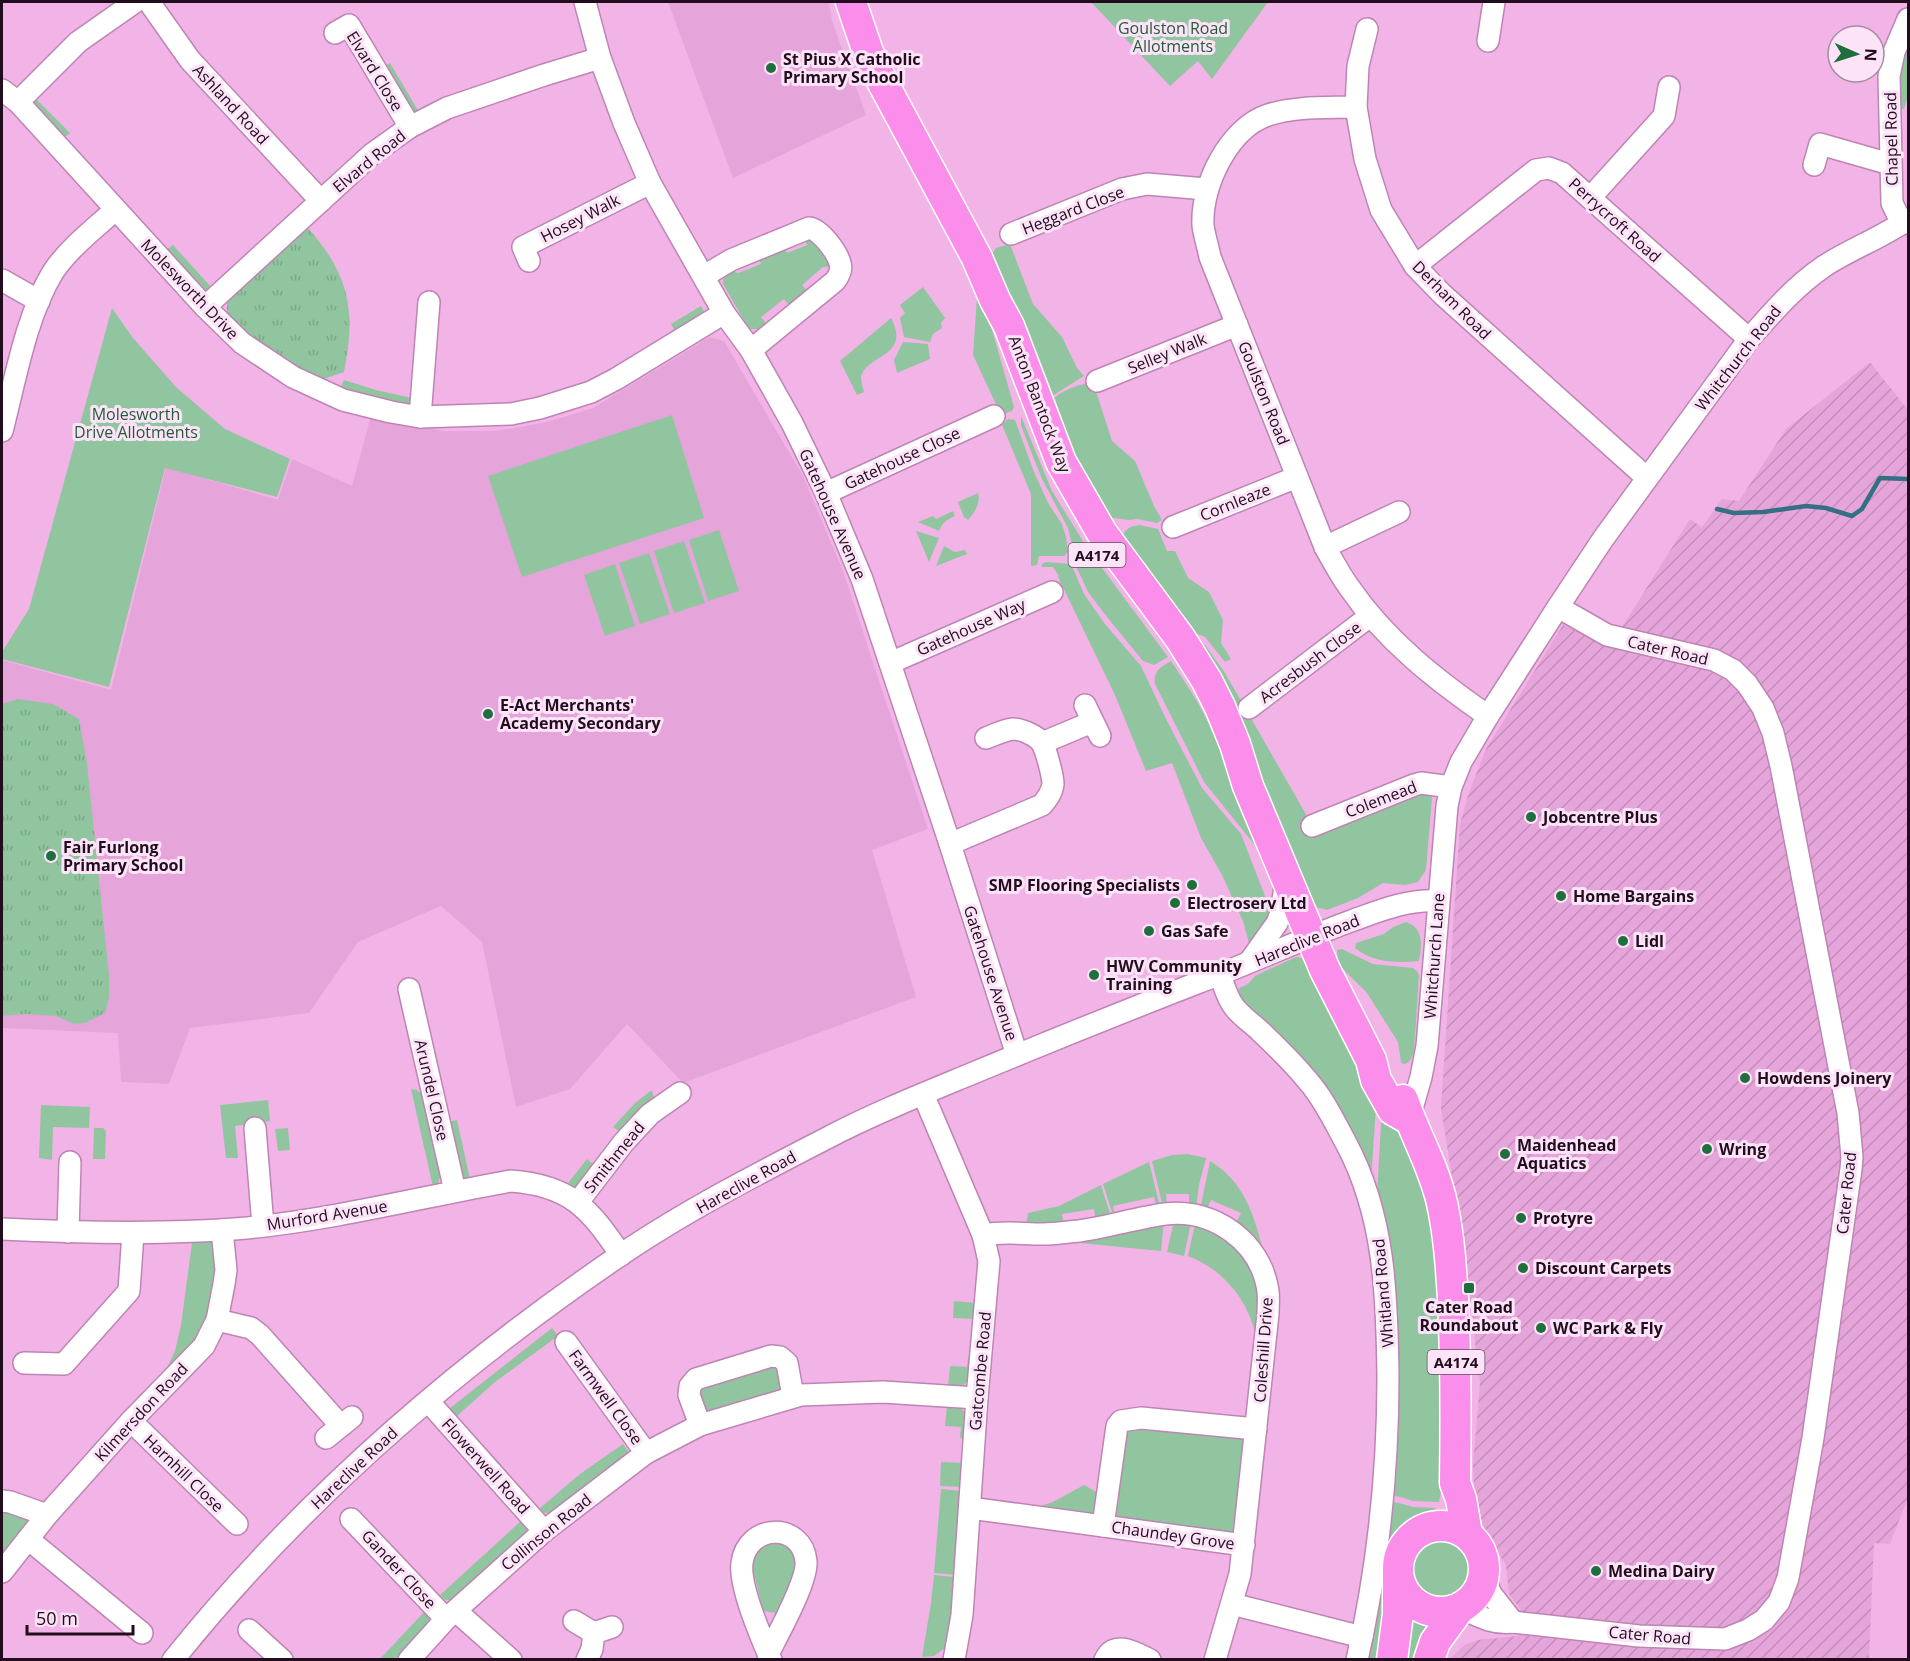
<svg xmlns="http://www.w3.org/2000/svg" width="1910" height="1661" font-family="'Open Sans',sans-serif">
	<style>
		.built { fill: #e6a5da }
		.industrial { fill: url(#industrial-furrows) }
		.green { fill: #91c59f }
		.park { fill: url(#park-tufts) }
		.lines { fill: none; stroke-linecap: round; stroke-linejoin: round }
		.stream { stroke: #337083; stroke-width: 4.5 }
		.minor-casing { stroke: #be84b4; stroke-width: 24 }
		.highway-casing { stroke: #fff; stroke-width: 33 }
		.minor { stroke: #fff; stroke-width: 21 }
		.highway { stroke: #fb8deb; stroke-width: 30 }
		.poi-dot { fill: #1f6e3e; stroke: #fde3f7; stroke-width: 2 }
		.labels { text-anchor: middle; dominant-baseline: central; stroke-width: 6; stroke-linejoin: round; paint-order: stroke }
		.shield { fill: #fde3f7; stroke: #644d60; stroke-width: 1.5 }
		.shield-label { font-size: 15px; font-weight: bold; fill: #220d1f }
		.park-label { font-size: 16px; fill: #225c37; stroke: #fde3f7 }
		.poi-label { font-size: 16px; font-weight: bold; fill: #220d1f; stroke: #fde3f7; text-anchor: start }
		.street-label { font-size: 16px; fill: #220d1f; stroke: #fde3f7 }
	</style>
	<defs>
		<pattern id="industrial-furrows" width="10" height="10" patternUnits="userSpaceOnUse" patternTransform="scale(1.5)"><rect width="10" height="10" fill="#e6a5da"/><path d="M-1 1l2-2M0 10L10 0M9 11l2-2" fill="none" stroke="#c58dbb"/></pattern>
		<pattern id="park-tufts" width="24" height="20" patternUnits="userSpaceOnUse" patternTransform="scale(1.5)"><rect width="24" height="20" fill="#91c59f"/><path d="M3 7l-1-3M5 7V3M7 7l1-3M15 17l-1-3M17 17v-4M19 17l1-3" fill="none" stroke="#7da888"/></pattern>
	</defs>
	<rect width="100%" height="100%" fill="#f2b4e7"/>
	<!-- built -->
	<g class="built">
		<path d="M668 2H829L832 21 866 115 733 178Z"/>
		<path d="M710 337 724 341 803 476 843 571 928 829 872 850 916 997 683 1083 627 1024 570 1089 516 1107 482 942 441 906 358 942 309 1013 190 1028 169 1084 121 1082 118 1033 2 1028V660L111 690 166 467 278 500 292 459 352 486 371 416 443 431H496L547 422 593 408Z"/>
	</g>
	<!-- industrial -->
	<path class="industrial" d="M1870 362 1908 410V1498L1890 1544 1874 1543 1869 1659 1449 1660 1464 1645 1477 1640 1518 1636 1521 1610 1509 1594 1506 1565 1486 1533 1475 1504 1473 1464 1480 1383 1466 1266 1441 1108 1460 824 1469 792 1486 749 1563 625 1610 646 1690 519 1702 527 1722 499 1739 501 1786 429Z"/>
	<!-- green -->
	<g class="green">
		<path d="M1091 2H1268L1212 79 1198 61 1170 86Z"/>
		<path d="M1908 41V96L1904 109 1898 108C1897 82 1898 66 1908 41Z"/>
		<path d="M390 63 419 112 412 115 380 69Z"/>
		<path d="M35 98 70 133 61 140 31 101Z"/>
		<path d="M815 233 835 266 823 267 802 285 809 293 791 308 784 299 761 317 768 326 761 329H749L723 284 724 273 729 270 738 273 761 264 757 254 782 243 787 253 807 245 803 235Z"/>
		<path d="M1010 244 1033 304 1062 337 1077 368 1084 376 1052 396 1047 394 1007 287 992 254 996 248Z"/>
		<path d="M173 245 212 288 208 293 202 292 166 250Z"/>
		<path d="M923 287 945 318 941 323 942 328 933 334 930 342 904 337 900 318 905 313 900 305Z"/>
		<path d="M977 298H980L987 312 1014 407 1012 411 1001 415 973 355Z"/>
		<path d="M701 306 707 316 677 335 671 324Z"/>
		<path d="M112 308 133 338 176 387 225 429 290 459 277 497 165 468 109 687 2 659V652L29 609Z"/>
		<path d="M891 318C912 358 865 354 861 378 861 383 863 387 864 392L857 395 840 361Z"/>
		<path d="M903 342 928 344 930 359 897 373 894 360Z"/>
		<path d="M344 380 376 390 412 398 413 400 409 408 340 389Z"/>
		<path d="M1093 382 1112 441 1135 461 1154 506 1162 520 1157 523 1137 519 1130 520 1113 518 1103 513 1088 488 1050 404C1058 390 1079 385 1093 382Z"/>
		<path d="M672 415 704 518 522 577 488 476Z"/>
		<path d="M1021 416 1052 491 1086 546C1081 549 1078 551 1073 549L1068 528 1042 479 1032 454 1021 425Z"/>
		<path d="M1008 419 1015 420 1034 472 1048 503 1062 524 1066 537 1068 552 1064 556H1039L1037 565 1031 566V494L1002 425Z"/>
		<path d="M978 493C981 503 975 512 968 520L964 517 958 502Z"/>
		<path d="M953 511 955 516C947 519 942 523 939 531L918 522 933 516 936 519Z"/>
		<path d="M1140 525 1158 529 1167 551H1175L1188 578 1209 592 1223 620 1221 643 1231 659 1225 662 1205 637 1192 632 1122 537C1126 528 1131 526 1140 525Z"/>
		<path d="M719 530 739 591 708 601 689 540Z"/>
		<path d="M916 531 939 538 929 562Z"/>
		<path d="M684 541 705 603 674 613 654 551Z"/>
		<path d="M944 546 955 552 965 550 967 554 936 566Z"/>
		<path d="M649 553 670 614 640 624 619 563Z"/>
		<path d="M1091 553 1168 657 1154 665 1143 661 1107 617 1088 592 1076 566 1080 561Z"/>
		<path d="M1048 562 1071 564 1084 594 1105 624 1141 666 1166 719 1202 788 1241 834 1270 909 1267 924 1257 938 1249 943 1243 921 1222 875 1201 838 1172 763 1146 771 1115 695 1058 577 1059 576 1053 567H1041L1043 563Z"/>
		<path d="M615 564 635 626 605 636 584 575Z"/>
		<path d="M1205 645 1225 673 1315 830 1426 787 1432 798 1426 870 1418 882 1405 885 1383 883 1358 898 1327 910 1315 907 1234 710 1202 646Z"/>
		<path d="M1171 661 1197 701 1229 762 1258 849 1204 782 1155 684C1153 671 1161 667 1171 661Z"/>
		<path d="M1406 922C1424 928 1422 945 1419 961 1397 963 1373 963 1355 948L1356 943 1384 934 1393 927Z"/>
		<path d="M1342 949 1373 964 1413 968 1417 971 1419 976 1414 1051C1412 1057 1410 1064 1403 1064L1401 1062 1398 1042 1367 993 1338 964 1337 950Z"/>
		<path d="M1296 957 1302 958 1307 963 1344 1040 1379 1104 1376 1106 1371 1181 1245 1009 1238 994 1239 988 1248 984 1255 976Z"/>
		<path d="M411 1089 417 1090 418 1092 422 1091 442 1177 439 1179 438 1185 433 1187Z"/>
		<path d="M652 1090 654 1100 623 1134 613 1127 635 1103Z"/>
		<path d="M268 1100 270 1121 235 1126 238 1158H226L220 1105Z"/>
		<path d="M41 1105 90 1107 89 1128 53 1127 52 1160 39 1158Z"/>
		<path d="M1386 1107C1400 1134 1414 1161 1422 1191 1449 1287 1442 1388 1442 1487L1439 1502 1413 1501 1401 1497 1387 1495 1377 1193 1382 1108Z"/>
		<path d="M457 1120 470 1179 466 1181 461 1179 449 1122Z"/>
		<path d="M94 1128H103L106 1131 105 1159H93Z"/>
		<path d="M288 1128 290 1150 278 1151 275 1129Z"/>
		<path d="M1188 1154 1206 1158 1199 1185 1196 1208 1189 1207V1194H1166L1167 1206 1163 1207 1152 1161 1172 1155Z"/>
		<path d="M587 1159 598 1168 578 1190 568 1183Z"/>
		<path d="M1210 1161C1242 1180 1253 1211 1262 1246L1256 1248 1235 1225 1241 1213 1211 1200 1206 1211 1200 1210Z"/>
		<path d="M1149 1162 1160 1207 1157 1208 1154 1197 1113 1206 1115 1217 1114 1218 1103 1184Z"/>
		<path d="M1101 1185 1111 1217 1096 1222 1094 1209 1062 1214 1064 1226H1026L1028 1213 1059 1206Z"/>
		<path d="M1174 1221 1191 1223 1184 1256 1167 1252Z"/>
		<path d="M1164 1222 1161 1251 1080 1243V1240Z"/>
		<path d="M1195 1224 1213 1229 1247 1258 1261 1294 1260 1330 1255 1332C1246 1297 1222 1269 1188 1256Z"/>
		<path d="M211 1241 220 1252 207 1329 165 1372 175 1351 181 1325 192 1243Z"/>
		<path d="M954 1301 975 1303 974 1319 953 1318Z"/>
		<path d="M552 1328 558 1336 495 1382 456 1417 450 1408Z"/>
		<path d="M968 1357H972C969 1378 973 1388 948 1386L950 1366 967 1367Z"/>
		<path d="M771 1365 778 1366 782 1391 715 1415 701 1411 699 1389 705 1385Z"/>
		<path d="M947 1405 958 1406 967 1414 966 1438H960L961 1427 945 1426Z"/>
		<path d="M1148 1423 1152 1430 1229 1437 1240 1432 1245 1437 1235 1531 1229 1534 1111 1518 1121 1432Z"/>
		<path d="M623 1444 628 1451 626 1457 555 1511 545 1513 539 1509 580 1474Z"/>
		<path d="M941 1462 963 1463 961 1487 940 1486Z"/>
		<path d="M1084 1485 1100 1494 1094 1517 1034 1508 1053 1502Z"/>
		<path d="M941 1489 962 1491 956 1575 934 1573Z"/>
		<path d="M1387 1501 1399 1503 1413 1507 1436 1508 1429 1517 1399 1533 1387 1554 1380 1659 1361 1660Z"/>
		<path d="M2 1507 36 1515 2 1562Z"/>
		<path d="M522 1520 527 1527 526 1535 452 1600H445L440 1595Z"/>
		<circle cx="1441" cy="1569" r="35"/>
		<path d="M778 1539 802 1559 776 1613 763 1611 755 1577 749 1573 754 1549Z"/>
		<path d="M934 1575 955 1577 952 1613 945 1648 934 1656 922 1657 931 1603Z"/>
		<path d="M1406 1607 1425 1616 1446 1621 1420 1659 1400 1660Z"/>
		<path d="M426 1610 430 1615V1621L395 1659 379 1660Z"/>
	</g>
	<!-- park -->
	<g class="park">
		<path d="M309 229C350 276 356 312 344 372L321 380 289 363 227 317V300L303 230Z"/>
		<path d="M18 699 53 704 79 719 87 763 109 976V998L105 1013 85 1023 74 1024 56 1016 25 1014 2 1016V704Z"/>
	</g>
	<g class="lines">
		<!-- stream -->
		<path class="stream" d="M1717 509 1734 513 1763 512 1806 506 1826 508 1852 516 1862 509 1880 478 1908 479"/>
		<!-- minor casing -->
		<g class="minor-casing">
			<g id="minor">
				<path d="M149 2 190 60 321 201"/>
				<path d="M585 2 600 58 624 123 650 183 724 313 751 350 792 423 826 493 862 579 950 844 1017 1055"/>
				<path d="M1367 29 1358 66 1356 107 1365 159 1381 210 1415 266 1442 294 1647 478"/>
				<path d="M335 33 349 25 410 127"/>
				<path d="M1488 41 1494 2"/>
				<path d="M2 90 18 102 205 307 242 343 293 377 343 400 391 412 420 417 511 414 540 408 591 392 616 379 724 313"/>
				<path d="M18 102 78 42 135 2"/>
				<path d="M1356 107C1327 108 1296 106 1268 115 1229 128 1201 185 1203 225 1204 235 1208 246 1210 257L1325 547C1333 561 1340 575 1349 587 1385 640 1436 680 1488 716"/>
				<path d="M1814 165 1820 144 1890 164"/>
				<path d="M1590 198 1664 116 1669 87"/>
				<path d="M1902 224 1892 203 1889 76 1894 52 1908 19"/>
				<path d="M1011 234 1122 189 1147 184 1206 189"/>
				<path d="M529 261 523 247 650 183"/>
				<path d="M1415 266 1536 170 1549 168 1562 173 1749 339"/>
				<path d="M704 276 731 260 809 228C820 229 837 252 840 263 842 269 839 276 835 281L751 350"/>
				<path d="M2 280 39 301"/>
				<path d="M205 307 372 154 410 127 447 108 544 75 600 58"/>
				<path d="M1097 381 1237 325"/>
				<path d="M420 417 429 302"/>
				<path d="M2 431C15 381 26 316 53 272 69 248 94 229 115 210"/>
				<path d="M826 493 994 416"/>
				<path d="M1173 527 1297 477"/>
				<path d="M1325 547 1399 512"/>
				<path d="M890 663 1052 592"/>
				<path d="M1085 705 1100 736"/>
				<path d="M1249 708 1370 616"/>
				<path d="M1042 743 1092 722"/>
				<path d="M1312 826 1414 785 1421 783 1451 787"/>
				<path d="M950 844 1042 805C1047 799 1052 793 1053 784 1053 776 1046 750 1042 743 1037 736 1022 729 1013 729 1004 730 994 735 986 738"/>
				<path d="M1250 961 1277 923 1281 913 1286 880"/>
				<path d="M1220 975C1224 985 1227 999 1235 1008 1242 1017 1253 1024 1261 1032 1278 1048 1294 1064 1308 1081 1324 1099 1335 1123 1346 1143 1385 1216 1387 1296 1388 1377 1388 1472 1378 1567 1357 1660"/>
				<path d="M409 989 455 1191"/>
				<path d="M923 1094 983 1235 989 1261 977 1398 962 1615 954 1660"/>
				<path d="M1409 1119 1421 1077 1427 1046 1447 806 1451 787 1461 762 1488 716 1558 607 1603 539 1749 339C1772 313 1794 287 1823 267 1850 249 1882 238 1908 219"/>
				<path d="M255 1128 263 1226"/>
				<path d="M578 1202 624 1142 650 1114 680 1093"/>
				<path d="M2 1229C83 1233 165 1235 247 1228 336 1219 422 1197 510 1181 570 1185 589 1208 621 1255"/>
				<path d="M68 1232 70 1162"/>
				<path d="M983 1235C1003 1231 1022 1234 1043 1234 1055 1234 1067 1232 1079 1231 1108 1227 1136 1218 1165 1214 1214 1208 1261 1242 1268 1291 1269 1299 1268 1307 1268 1314L1240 1574 1215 1660"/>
				<path d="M217 1320 251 1328 260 1335 341 1426"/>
				<path d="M566 1342 646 1453"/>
				<path d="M24 1363 64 1364 129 1291 133 1233"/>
				<path d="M428 1401 544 1531"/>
				<path d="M131 1421 237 1524"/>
				<path d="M700 1425 689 1395 690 1386 696 1379 771 1356 780 1357 787 1363 793 1396"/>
				<path d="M326 1438 352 1417"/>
				<path d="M2 1501 10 1502 47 1515"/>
				<path d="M970 1508 1244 1545"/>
				<path d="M351 1519 446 1619"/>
				<path d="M1103 1526 1117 1426 1121 1421 1141 1418 1256 1429"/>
				<path d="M28 1539 142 1633"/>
				<path d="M2 1572 47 1515 131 1421 204 1346 217 1320 224 1284 226 1270 222 1230"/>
				<path d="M1484 1577 1491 1594 1513 1622"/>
				<path d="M1232 1604 1362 1637"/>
				<path d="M1461 1608C1478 1616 1494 1625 1513 1622L1639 1636 1725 1639 1748 1630 1764 1620 1779 1602 1788 1578 1813 1438 1851 1169 1852 1157 1848 1113 1781 766 1773 733 1763 708 1747 684 1733 670 1714 660 1607 635 1558 607"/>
				<path d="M456 1611 511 1660"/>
				<path d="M574 1621 594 1633"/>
				<path d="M249 1630 282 1660"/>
				<path d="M768 1654C778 1634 808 1581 806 1561 802 1522 747 1523 742 1563 739 1586 761 1637 771 1660"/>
				<path d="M173 1660C299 1503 453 1369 619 1256 685 1211 757 1174 829 1137 873 1114 920 1095 966 1076 1043 1044 1120 1013 1197 983 1249 964 1299 940 1351 921 1379 911 1407 899 1438 901"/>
				<path d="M409 1660 446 1619 544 1531 646 1453 700 1425 801 1395 883 1392 977 1398"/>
				<path d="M587 1660 592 1649 594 1633 612 1627"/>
				<path d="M1105 1660C1114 1639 1136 1653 1150 1660"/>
			</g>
		</g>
		<!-- highway casing -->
		<g class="highway-casing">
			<g id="highway">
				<path d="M851 2 868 52 884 85 977 258 995 300 1009 326 1061 462 1102 533 1180 638 1207 681 1220 707 1235 744 1248 786 1325 970 1371 1060 1376 1080 1393 1110 1409 1119"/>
				<path d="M1403 1100C1415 1135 1434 1167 1442 1203 1449 1235 1451 1267 1453 1299 1456 1361 1456 1422 1455 1483L1461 1499 1467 1534"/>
				<circle cx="1441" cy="1569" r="43"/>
				<path d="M1392 1660 1398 1614V1576"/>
				<path d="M1429 1660 1435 1642 1459 1609"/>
			</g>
		</g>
		<!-- minor -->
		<use href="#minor" class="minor"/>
		<!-- highway -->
		<use href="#highway" class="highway"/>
	</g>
	<!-- markers -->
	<g class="poi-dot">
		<circle cx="771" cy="68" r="6"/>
		<circle cx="488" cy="714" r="6"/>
		<circle cx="1531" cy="817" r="6"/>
		<circle cx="51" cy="856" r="6"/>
		<circle cx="1192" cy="885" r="6"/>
		<circle cx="1561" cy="896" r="6"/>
		<circle cx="1175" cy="903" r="6"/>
		<circle cx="1149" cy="931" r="6"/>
		<circle cx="1623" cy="941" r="6"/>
		<circle cx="1094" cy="975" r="6"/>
		<circle cx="1745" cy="1078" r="6"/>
		<circle cx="1707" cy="1149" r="6"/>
		<circle cx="1505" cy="1154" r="6"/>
		<circle cx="1521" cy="1218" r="6"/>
		<circle cx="1523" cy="1268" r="6"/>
		<rect x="1463" y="1282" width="12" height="12" rx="3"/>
		<circle cx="1541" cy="1328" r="6"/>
		<circle cx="1596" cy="1571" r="6"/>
	</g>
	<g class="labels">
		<!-- shield labels -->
		<g class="shield">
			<rect x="1068.5" y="543" width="57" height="24" rx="4.5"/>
			<rect x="1427.5" y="1350" width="57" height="24" rx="4.5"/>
		</g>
		<g class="shield-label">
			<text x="1097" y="555">A4174</text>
			<text x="1456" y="1362">A4174</text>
		</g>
		<!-- park labels -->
		<g class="park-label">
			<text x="1173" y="28">Goulston Road<tspan x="1173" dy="18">Allotments</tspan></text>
			<text x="136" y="414">Molesworth<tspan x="136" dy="18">Drive Allotments</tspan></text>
		</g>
		<!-- poi labels -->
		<g class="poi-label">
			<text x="783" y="59">St Pius X Catholic<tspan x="783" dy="18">Primary School</tspan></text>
			<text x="500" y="705">E-Act Merchants'<tspan x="500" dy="18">Academy Secondary</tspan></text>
			<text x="1543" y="817">Jobcentre Plus</text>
			<text x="63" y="847">Fair Furlong<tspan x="63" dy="18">Primary School</tspan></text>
			<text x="1180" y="885" text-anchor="end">SMP Flooring Specialists</text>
			<text x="1573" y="896">Home Bargains</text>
			<text x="1187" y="903">Electroserv Ltd</text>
			<text x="1161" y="931">Gas Safe</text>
			<text x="1635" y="941">Lidl</text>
			<text x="1106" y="966">HWV Community<tspan x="1106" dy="18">Training</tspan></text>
			<text x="1757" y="1078">Howdens Joinery</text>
			<text x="1517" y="1145">Maidenhead<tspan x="1517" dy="18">Aquatics</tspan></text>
			<text x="1719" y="1149">Wring</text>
			<text x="1533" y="1218">Protyre</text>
			<text x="1535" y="1268">Discount Carpets</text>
			<text x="1469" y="1307" text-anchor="middle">Cater Road<tspan x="1469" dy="18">Roundabout</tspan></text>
			<text x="1553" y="1328">WC Park &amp; Fly</text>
			<text x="1608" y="1571">Medina Dairy</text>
		</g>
		<!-- street labels -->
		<g class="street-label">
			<text transform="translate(375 71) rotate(58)">Elvard Close</text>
			<text transform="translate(231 104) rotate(47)">Ashland Road</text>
			<text transform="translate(1891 139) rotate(-91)">Chapel Road</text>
			<text transform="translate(369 161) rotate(-39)">Elvard Road</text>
			<text transform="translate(1073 210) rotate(-21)">Heggard Close</text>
			<text transform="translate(580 218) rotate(-27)">Hosey Walk</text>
			<text transform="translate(1615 220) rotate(42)">Perrycroft Road</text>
			<text transform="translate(190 289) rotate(46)">Molesworth Drive</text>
			<text transform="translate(1452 300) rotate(45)">Derham Road</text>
			<text transform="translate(1167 353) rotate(-22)">Selley Walk</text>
			<text transform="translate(1738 358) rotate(-52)">Whitchurch Road</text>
			<text transform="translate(1264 393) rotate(68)">Goulston Road</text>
			<text transform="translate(1040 404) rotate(69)">Anton Bantock Way</text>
			<text transform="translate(902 458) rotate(-25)">Gatehouse Close</text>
			<text transform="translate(1235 502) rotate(-22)">Cornleaze</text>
			<text transform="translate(833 514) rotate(66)">Gatehouse Avenue</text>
			<text transform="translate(971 627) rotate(-24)">Gatehouse Way</text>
			<text transform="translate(1668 650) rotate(13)">Cater Road</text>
			<text transform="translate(1310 662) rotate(-37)">Acresbush Close</text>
			<text transform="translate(1381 799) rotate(-21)">Colemead</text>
			<text transform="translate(1307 940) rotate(-22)">Hareclive Road</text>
			<text transform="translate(1434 956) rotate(-86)">Whitchurch Lane</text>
			<text transform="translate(991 973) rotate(72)">Gatehouse Avenue</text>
			<text transform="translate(432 1090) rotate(77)">Arundel Close</text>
			<text transform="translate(614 1157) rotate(-51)">Smithmead</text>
			<text transform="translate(746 1182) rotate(-29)">Hareclive Road</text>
			<text transform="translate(1846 1193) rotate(-84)">Cater Road</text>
			<text transform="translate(327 1215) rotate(-9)">Murford Avenue</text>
			<text transform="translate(1383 1293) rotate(-95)">Whitland Road</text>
			<text transform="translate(1263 1350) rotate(-86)">Coleshill Drive</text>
			<text transform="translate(980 1371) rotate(-85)">Gatcombe Road</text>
			<text transform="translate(606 1397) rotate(54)">Farmwell Close</text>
			<text transform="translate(141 1412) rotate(-47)">Kilmersdon Road</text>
			<text transform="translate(486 1466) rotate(48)">Flowerwell Road</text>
			<text transform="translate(354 1468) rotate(-43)">Hareclive Road</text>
			<text transform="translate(184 1473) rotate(44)">Harnhill Close</text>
			<text transform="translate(546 1532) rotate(-39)">Collinson Road</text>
			<text transform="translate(1173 1535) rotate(8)">Chaundey Grove</text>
			<text transform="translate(399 1569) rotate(47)">Gander Close</text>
			<text transform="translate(1650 1635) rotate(5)">Cater Road</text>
		</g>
	</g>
	<!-- border -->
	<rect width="1910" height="1661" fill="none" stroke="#220d1f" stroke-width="6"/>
	<!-- north arrow -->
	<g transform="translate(1856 54) rotate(93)"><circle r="28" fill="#fde3f7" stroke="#a58da1" stroke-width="1.5"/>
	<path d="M0-4.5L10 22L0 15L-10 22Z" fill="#1f6e3e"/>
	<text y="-9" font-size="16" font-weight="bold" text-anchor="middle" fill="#220d1f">N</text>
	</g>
	<!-- scale -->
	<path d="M27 1625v9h106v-9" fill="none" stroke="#220d1f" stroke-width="3"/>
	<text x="36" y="1625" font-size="18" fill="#220d1f" stroke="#fde3f7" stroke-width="4.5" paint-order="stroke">50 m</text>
</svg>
